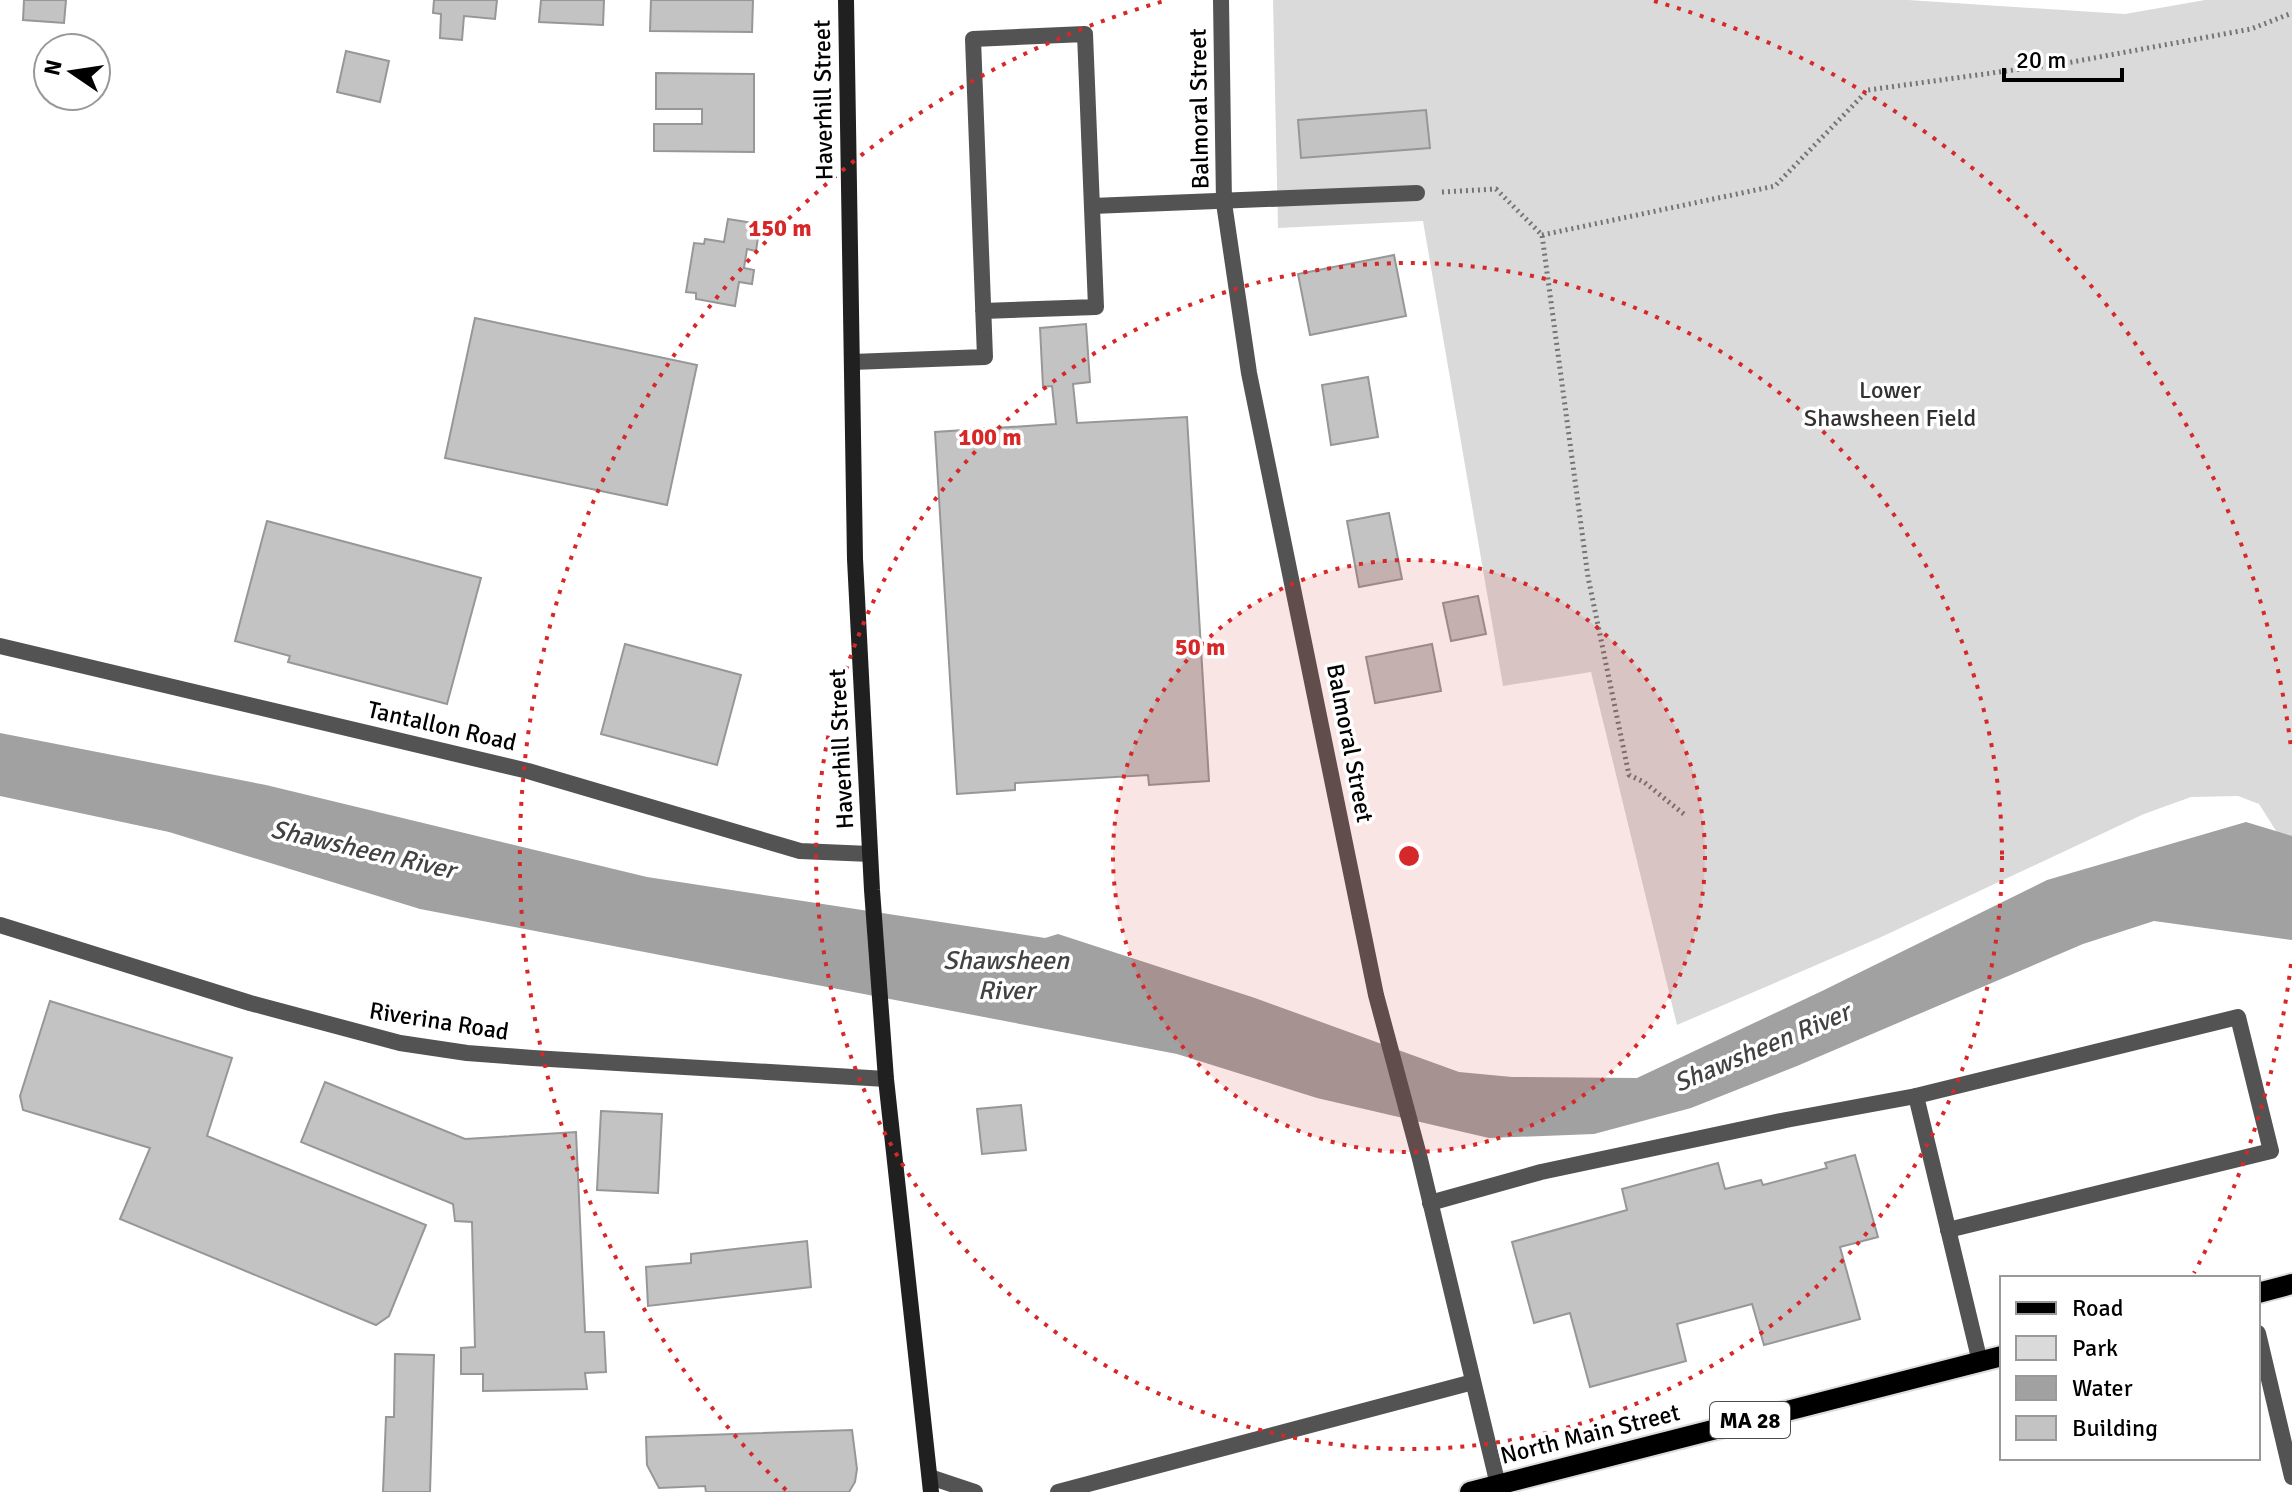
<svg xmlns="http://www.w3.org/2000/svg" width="2292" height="1492" font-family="Signika,sans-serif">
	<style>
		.green { fill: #dadada }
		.water { fill: #a1a1a1 }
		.building { fill: #c3c3c3; stroke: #979797; stroke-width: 2 }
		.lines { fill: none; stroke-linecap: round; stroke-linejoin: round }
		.primary-casing { stroke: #dbdbdb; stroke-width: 24 }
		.path { stroke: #757575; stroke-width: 5; stroke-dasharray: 2 4; stroke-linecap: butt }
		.lane { stroke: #535353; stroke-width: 16 }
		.street { stroke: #535353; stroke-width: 16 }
		.secondary { stroke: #202020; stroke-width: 16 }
		.primary { stroke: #000; stroke-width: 20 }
		.ring { fill: none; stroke: #d62828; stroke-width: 4; stroke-dasharray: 4 8 }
		.labels { text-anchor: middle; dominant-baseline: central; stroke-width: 7; stroke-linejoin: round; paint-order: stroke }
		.shield { fill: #fff; stroke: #4c4c4c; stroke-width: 2 }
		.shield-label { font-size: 22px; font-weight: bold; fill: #000 }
		.street-label { font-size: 24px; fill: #000; stroke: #fff }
		.park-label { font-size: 24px; fill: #313131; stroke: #fff }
		.water-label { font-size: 26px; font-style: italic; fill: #424242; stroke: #fff }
		.centre { fill: #d62828; stroke: #fff; stroke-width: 4 }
		.ring-label { font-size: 24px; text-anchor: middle; font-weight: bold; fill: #d62828; stroke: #fff; stroke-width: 7; stroke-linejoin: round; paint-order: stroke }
	</style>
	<rect width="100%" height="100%" fill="#fff"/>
	<!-- green -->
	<path class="green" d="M1273 0H1908L2125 14 2205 0H2292V839L2280 837 2259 804 2238 796 2191 797 2144 814 1879 938 1677 1025 1591 672 1503 686 1423 221 1278 228Z"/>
	<!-- water -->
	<path class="water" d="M0 733 266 785 647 877 1045 938 1058 934 1255 998 1459 1072 1512 1077 1637 1078 1822 991 2047 880 2246 822 2292 836V940L2154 921 2083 944 1797 1066 1691 1108 1594 1134 1489 1138 1317 1098 1177 1054 420 909 169 832 0 796Z"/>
	<!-- building -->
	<g class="building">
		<path d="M24 0H66L64 23 23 20Z"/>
		<path d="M434 0H497L495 19 464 16 462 40 440 38 441 14 433 13Z"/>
		<path d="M541 0H604L603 25 539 22Z"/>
		<path d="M651 0H753L752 32 650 31Z"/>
		<path d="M346 51 389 61 380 102 337 92Z"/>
		<path d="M656 73 754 74V152L654 151V124H702V109H656Z"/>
		<path d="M1426 110 1430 148 1301 158 1298 120Z"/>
		<path d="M728 219 760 224 756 251 747 249 744 268 754 270 752 284 739 282 735 306 696 299V293L686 292 694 243 704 244 705 239 724 242Z"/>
		<path d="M1394 255 1406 316 1310 335 1298 274Z"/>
		<path d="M475 318 697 365 667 505 445 458Z"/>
		<path d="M1086 324 1090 382 1073 384 1077 423 1187 417 1209 781 1149 785 1148 775 1015 783V790L957 794 935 432 1056 424 1052 386 1043 387 1040 328Z"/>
		<path d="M1368 377 1378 437 1331 445 1322 385Z"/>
		<path d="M1389 513 1402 579 1359 587 1347 521Z"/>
		<path d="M267 521 481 578 447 704 288 662 290 656 235 641Z"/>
		<path d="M1478 596 1486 634 1451 641 1443 603Z"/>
		<path d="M625 644 741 675 717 765 601 734Z"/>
		<path d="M1432 644 1441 691 1375 703 1366 657Z"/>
		<path d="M50 1001 232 1058 207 1136 426 1225 389 1316 376 1325 120 1219 150 1148 23 1110 20 1096Z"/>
		<path d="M325 1082 465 1139 576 1132 585 1332H604L606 1372 585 1373 587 1389 483 1391V1374H461V1348L475 1347 472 1222 455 1221 453 1204 301 1142Z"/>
		<path d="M1021 1105 1026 1150 982 1154 977 1109Z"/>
		<path d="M601 1111 662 1114 658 1193 597 1190Z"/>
		<path d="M1855 1155 1878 1237 1840 1247 1860 1319 1764 1345 1752 1304 1677 1324 1686 1361 1590 1387 1570 1313 1534 1323 1512 1242 1627 1210 1622 1189 1718 1163 1725 1189 1761 1180 1763 1185 1827 1168 1825 1163Z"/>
		<path d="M807 1241 811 1287 648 1306 646 1267 691 1263V1254Z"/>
		<path d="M395 1354 434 1355 430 1492H383L386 1417H394Z"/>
		<path d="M852 1430 857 1469 855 1482 849 1492H706L705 1486 659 1488 647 1465 646 1437Z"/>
	</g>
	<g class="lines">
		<!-- primary casing -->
		<g class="primary-casing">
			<g id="primary">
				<path d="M2258 1293 2292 1284"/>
				<path d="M1470 1492 2002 1356"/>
			</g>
		</g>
		<!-- path -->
		<g class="path">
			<path d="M1442 192 1496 189 1542 235 1588 577 1629 775 1644 782 1685 815"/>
			<path d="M1542 235 1775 186 1868 90 2072 62 2251 29 2292 13"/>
		</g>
		<!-- lane -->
		<g class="lane">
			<path d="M1092 206 1417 193"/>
			<path d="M852 362 985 357 973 39 1085 34 1096 307 983 311"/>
			<path d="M1916 1096 1980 1362"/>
			<path d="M1430 1203 1541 1172 1786 1120 1916 1096 2238 1017 2271 1151 1948 1230"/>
			<path d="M2258 1333 2292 1477"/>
			<path d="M930 1477 975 1492"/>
			<path d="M1058 1492 1473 1382"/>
		</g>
		<!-- street -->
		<g class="street">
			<path d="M1221 0 1224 203 1249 373 1376 995 1420 1159 1498 1485"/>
			<path d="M0 646 528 771 800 851 870 854"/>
			<path d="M0 925 250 1003 400 1043 467 1053 533 1058 886 1079"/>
		</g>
		<!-- secondary -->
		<path class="secondary" d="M846 0 855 559 872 890 886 1079 931 1492"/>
		<!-- primary -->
		<use href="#primary" class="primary"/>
	</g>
	<!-- distance rings -->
	<circle cx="1409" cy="856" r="296" fill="#d62828" fill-opacity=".12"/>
	<g class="ring">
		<circle cx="1409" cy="856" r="296"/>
		<circle cx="1409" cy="856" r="593"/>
		<path d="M2291 964A889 889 0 0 1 2194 1273M786 1490A889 889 0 0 1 1164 1M1654 1A889 889 0 0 1 2291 748"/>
	</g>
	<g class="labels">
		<!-- shield labels -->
		<rect class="shield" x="1710" y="1402" width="80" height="36" rx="6"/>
		<g class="shield-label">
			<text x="1750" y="1420">MA 28</text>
		</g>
		<!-- street labels -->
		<g class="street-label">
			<text transform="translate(823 100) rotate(-91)">Haverhill Street</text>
			<text transform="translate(1199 109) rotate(-91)">Balmoral Street</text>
			<text transform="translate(442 726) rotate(13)">Tantallon Road</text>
			<text transform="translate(1350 743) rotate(79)">Balmoral Street</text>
			<text transform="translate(841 749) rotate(-93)">Haverhill Street</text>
			<text transform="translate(439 1021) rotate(9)">Riverina Road</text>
			<text transform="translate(1590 1434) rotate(-14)">North Main Street</text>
		</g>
		<!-- park labels -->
		<g class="park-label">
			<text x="1890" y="390">Lower<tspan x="1890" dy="28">Shawsheen Field</tspan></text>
		</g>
		<!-- water labels -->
		<g class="water-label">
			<text transform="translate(363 850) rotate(13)">Shawsheen River</text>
			<text x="1006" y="961">Shawsheen<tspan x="1006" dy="30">River</tspan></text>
			<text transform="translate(1762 1048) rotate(-23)">Shawsheen River</text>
		</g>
	</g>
	<circle cx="1409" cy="856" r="12" class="centre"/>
	<g class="ring-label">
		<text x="780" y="236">150 m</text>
		<text x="990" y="445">100 m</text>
		<text x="1200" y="655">50 m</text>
	</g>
	<!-- legend -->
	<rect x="2000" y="1276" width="260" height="184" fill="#ffffff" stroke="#999999" stroke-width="2"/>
	<rect x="2016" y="1302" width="40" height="12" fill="#000000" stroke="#999999" stroke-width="2"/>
	<text x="2072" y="1316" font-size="24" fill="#000000">Road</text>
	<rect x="2016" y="1336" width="40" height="24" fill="#dadada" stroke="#999999" stroke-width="2"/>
	<text x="2072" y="1356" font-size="24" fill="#000000">Park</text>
	<rect x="2016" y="1376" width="40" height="24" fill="#a1a1a1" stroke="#999999" stroke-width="2"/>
	<text x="2072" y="1396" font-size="24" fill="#000000">Water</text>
	<rect x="2016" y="1416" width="40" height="24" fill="#c3c3c3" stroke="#999999" stroke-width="2"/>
	<text x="2072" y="1436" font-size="24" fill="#000000">Building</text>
	<!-- north arrow -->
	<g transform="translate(72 72) rotate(283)"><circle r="38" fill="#ffffff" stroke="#999999" stroke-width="2"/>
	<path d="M0-6L14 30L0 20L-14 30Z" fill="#000000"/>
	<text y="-12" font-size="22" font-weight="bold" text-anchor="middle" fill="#000000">N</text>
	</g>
	<!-- scale -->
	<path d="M2004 68v12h118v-12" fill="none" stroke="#000000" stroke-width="4"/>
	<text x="2016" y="68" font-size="24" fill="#000000" stroke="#ffffff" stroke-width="6" paint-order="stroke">20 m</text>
</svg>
